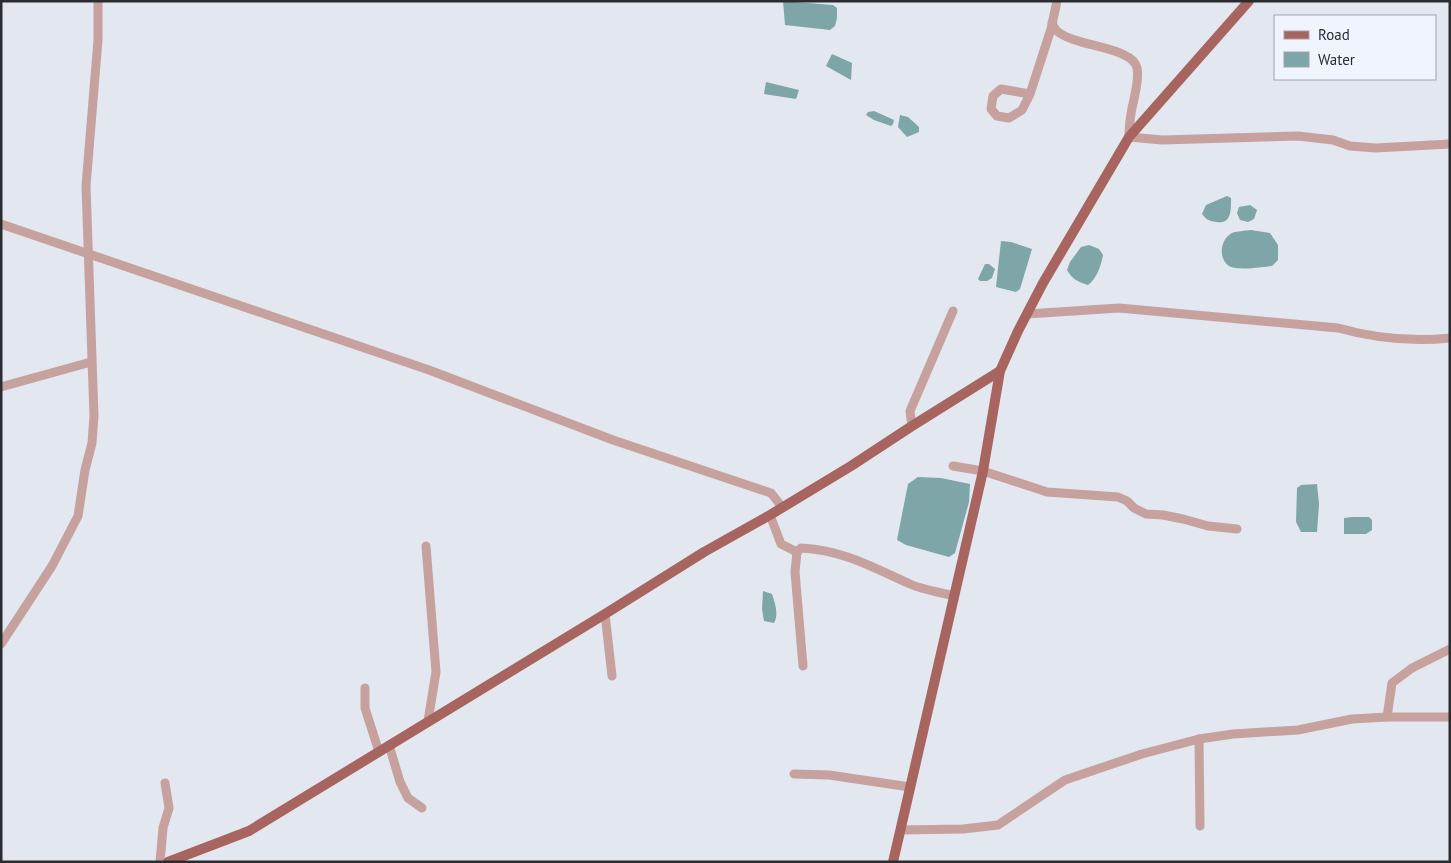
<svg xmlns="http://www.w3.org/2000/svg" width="1451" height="863" font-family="'PT Sans',sans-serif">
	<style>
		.water { fill: #7ea5a8 }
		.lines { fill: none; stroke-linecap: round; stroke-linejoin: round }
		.minor { stroke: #c7a19d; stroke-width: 9 }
		.major { stroke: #a8655f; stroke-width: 10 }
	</style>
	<rect width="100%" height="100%" fill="#e2e7f0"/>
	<!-- water -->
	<g class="water">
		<path d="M783 1 833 5 837 8V18L835 26 830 30 785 25Z"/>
		<path d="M832 54 852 63 851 80 826 66Z"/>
		<path d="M766 82 799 90 796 99 764 94Z"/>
		<path d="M874 111 894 120 893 124 891 126 874 120 866 115 868 112Z"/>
		<path d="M900 115 908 117 919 127V132L907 137 898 127Z"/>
		<path d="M1227 196 1231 198C1231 209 1232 225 1216 222 1209 221 1207 220 1202 214L1206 205Z"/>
		<path d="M1250 205 1257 210 1254 219 1248 222 1240 220 1237 213 1239 207Z"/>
		<path d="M1251 230 1270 233 1278 245V260L1272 266C1262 267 1238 271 1229 266 1218 259 1220 239 1232 233 1237 231 1245 231 1251 230Z"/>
		<path d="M1001 241 1011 242 1032 249 1020 289 1016 292 996 287Z"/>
		<path d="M1089 245 1099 249 1103 255C1101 266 1097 278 1088 285 1078 282 1072 279 1067 270L1070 262 1081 247Z"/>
		<path d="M985 264H989L995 269 992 278 987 281H980L978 279Z"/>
		<path d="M918 477 941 478 970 484 969 502 955 553 949 557 906 545 897 540 908 484Z"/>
		<path d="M1317 484 1319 504 1317 532H1301L1296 522 1297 488 1301 485Z"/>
		<path d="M1352 517H1369L1372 520V530L1366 534H1344V518Z"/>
		<path d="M763 591 772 594C775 603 779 615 774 623L764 621 762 609Z"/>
	</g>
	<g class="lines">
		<!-- minor -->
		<g class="minor">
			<path d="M1052 23C1053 25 1054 28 1056 30 1072 47 1133 46 1137 68 1139 78 1136 89 1134 99 1131 111 1129 124 1129 137L1162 140 1298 136 1333 140 1350 146 1376 148 1450 144"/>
			<path d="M1030 94 1001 89 993 96 991 109 997 116 1009 118 1022 110 1030 94 1051 29 1057 1"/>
			<path d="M1 224 429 370 613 440 771 493 782 507"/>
			<path d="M1027 314 1119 308 1338 328C1374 338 1412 342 1450 338"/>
			<path d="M1 387 91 362"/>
			<path d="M912 426 910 411 953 311"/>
			<path d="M953 466 983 471 1047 492 1118 497 1127 501 1134 508 1146 514 1163 515 1183 519 1208 526 1237 529"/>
			<path d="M770 515 781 544 797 552"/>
			<path d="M426 546 436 672 428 721"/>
			<path d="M605 614 612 676"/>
			<path d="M1 644 52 566 78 516 85 470 92 443 94 416 86 186 98 40V1"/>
			<path d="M803 666 795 572 797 552 801 548C843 550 872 567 910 584 923 590 940 592 954 596"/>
			<path d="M365 688V708L379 752"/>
			<path d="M1387 717H1450"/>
			<path d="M1199 739 1200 826"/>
			<path d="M389 745 400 782 408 798 422 808"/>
			<path d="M794 774 829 775 910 787"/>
			<path d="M901 830 963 829 998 825 1065 780 1142 754 1199 739 1233 734 1298 730 1352 719 1387 717 1392 683 1412 668 1450 649"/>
			<path d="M160 862 163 828 169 808 165 783"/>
		</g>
		<!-- major -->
		<g class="major">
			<path d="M168 862 249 831 605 614 704 552 770 515 851 466 912 426 1000 371"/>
			<path d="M893 862 983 471 1000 371 1018 331 1043 283 1129 137 1249 1"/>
		</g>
	</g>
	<!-- border -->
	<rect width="1451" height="863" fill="none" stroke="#2a2c2f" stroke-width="5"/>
	<!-- legend -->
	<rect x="1274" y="15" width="162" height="65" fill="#eff4fd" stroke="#a0a4ab"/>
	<rect x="1284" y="31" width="25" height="8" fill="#a8655f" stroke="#a0a4ab"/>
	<text x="1318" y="40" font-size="15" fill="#2a2c2f">Road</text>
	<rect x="1284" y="52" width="25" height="15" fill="#7ea5a8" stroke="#a0a4ab"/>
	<text x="1318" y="65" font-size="15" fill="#2a2c2f">Water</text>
</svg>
